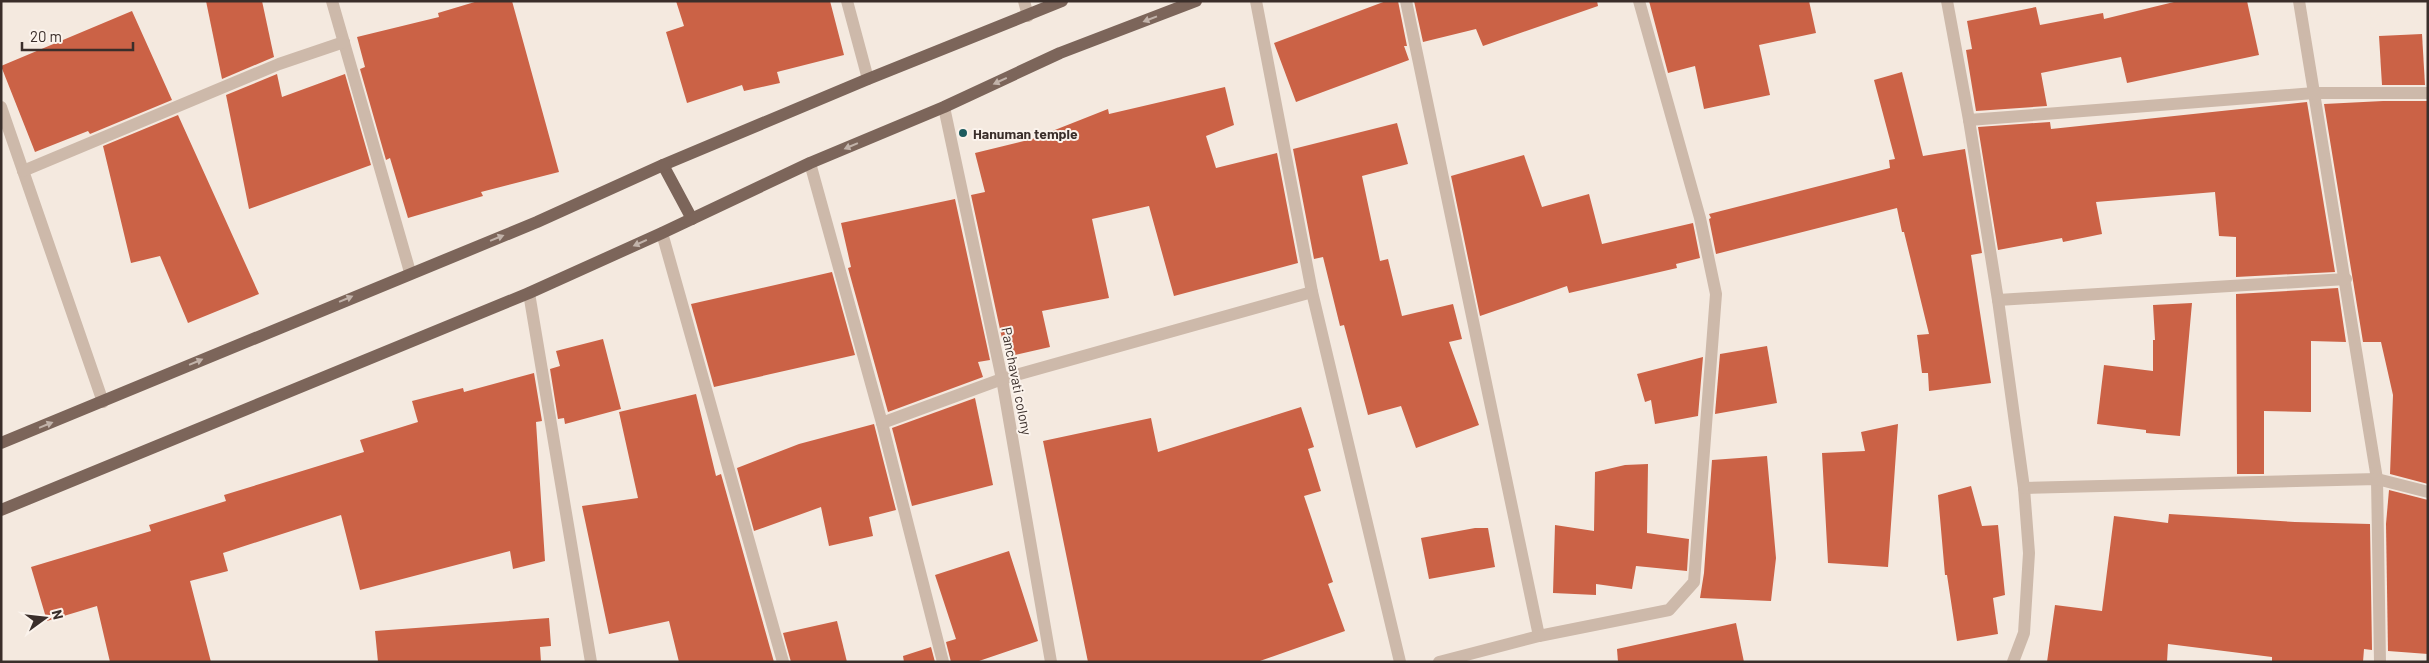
<svg xmlns="http://www.w3.org/2000/svg" width="2429" height="663" font-family="Barlow,sans-serif">
	<style>
		.building { fill: #cb6246 }
		.lines { fill: none; stroke-linecap: round; stroke-linejoin: round }
		.minor { stroke: #cdb9aa; stroke-width: 12 }
		.primary { stroke: #7c655a; stroke-width: 12 }
		.oneway { fill: #c2b3aa }
		.poi-dot { fill: #1d5b5e; stroke: #fbf3ec; stroke-width: 2 }
		.labels { text-anchor: middle; dominant-baseline: central; stroke-width: 4; stroke-linejoin: round; paint-order: stroke }
		.poi-label { font-size: 14px; font-weight: bold; fill: #3a2e2a; stroke: #fbf3ec; text-anchor: start }
		.street-label { font-size: 14px; fill: #3a2e2a; stroke: #fbf3ec }
	</style>
	<rect width="100%" height="100%" fill="#f4e9df"/>
	<!-- building -->
	<g class="building">
		<path d="M206 1H262L274 57 222 79Z"/>
		<path d="M478 1H512L559 172 481 192 483 196 408 218 390 158 386 160 360 69 365 67 357 37 439 17 438 13Z"/>
		<path d="M676 1H830L844 55 777 72 780 83 744 91 742 85 687 103 666 32 684 26Z"/>
		<path d="M1386 1H1398L1407 46H1404L1409 60 1296 102 1274 43Z"/>
		<path d="M1414 1H1597L1598 6 1483 46 1476 29 1423 42Z"/>
		<path d="M1649 1H1809L1816 33 1759 45 1770 95 1704 109 1695 66 1668 73Z"/>
		<path d="M2178 1H2247L2259 55 2127 83 2121 57 2041 73 2047 106 1976 111 1966 50 1972 49 1967 21 2036 7 2040 25 2103 13 2104 19Z"/>
		<path d="M132 11 172 100 90 134 88 131 35 152 1 66Z"/>
		<path d="M2422 34 2425 85H2382L2379 36Z"/>
		<path d="M1902 72 1923 156 1965 149 1982 253 1971 255 1991 383 1929 391 1928 373H1922L1917 335 1929 334 1904 232H1902L1897 208 1716 254 1709 219 1711 218 1709 214 1890 168 1889 160 1895 159 1874 80Z"/>
		<path d="M277 74 282 97 345 74 371 165 249 209 226 95Z"/>
		<path d="M1225 87 1234 125 1206 136 1216 168 1277 153 1298 263 1174 296 1149 206 1092 219 1109 298 1042 311 1050 347 1006 357 971 195 985 192 975 153 1032 139 1108 109 1109 114Z"/>
		<path d="M2383 101H2428V484L2390 474 2393 395 2381 342H2363L2324 104Z"/>
		<path d="M2307 102 2335 272 2236 277V237L2219 236 2215 192 2096 202 2102 234 2063 242 2062 238 1998 250 1978 127 2050 122 2051 129Z"/>
		<path d="M178 115 259 294 188 323 160 256 131 263 103 146Z"/>
		<path d="M1397 123 1408 164 1362 176 1380 261 1388 259 1402 316 1453 304 1462 339 1449 342 1479 425 1416 448 1401 406 1368 415 1344 325 1340 326 1323 257 1314 259 1293 149Z"/>
		<path d="M1524 155 1542 207 1589 194 1602 244 1693 223 1700 258 1676 264 1677 268 1569 293 1567 286 1480 316 1451 176Z"/>
		<path d="M955 199 990 360 978 362 983 377 888 412 848 268 851 267 841 223Z"/>
		<path d="M832 272 855 355 714 387 691 304Z"/>
		<path d="M2338 288 2346 342 2311 341V412L2264 411V474H2237L2236 294Z"/>
		<path d="M2192 303 2180 436 2146 433V430L2097 424 2104 365 2153 371V340H2155L2153 305Z"/>
		<path d="M603 339 621 409 565 424 564 418 558 419 550 369 560 366 556 351Z"/>
		<path d="M1767 346 1777 403 1715 414 1720 354Z"/>
		<path d="M1703 357 1698 416 1655 424 1651 400 1645 402 1637 374Z"/>
		<path d="M534 373 542 421 536 422 545 561 513 569 510 551 360 590 341 515 223 553 228 571 190 581 211 662H110L97 606 47 621 31 567 151 531 149 525 226 501 224 495 364 452 360 440 418 422 412 401 463 388 464 392Z"/>
		<path d="M696 394 716 476 721 474 774 662H679L669 621 609 634 582 506 638 498 619 412Z"/>
		<path d="M975 398 993 485 912 506 892 428Z"/>
		<path d="M1301 407 1314 447 1308 449 1321 491 1304 496 1333 582 1328 584 1345 631 1257 662H1088L1043 441 1151 418 1158 452Z"/>
		<path d="M874 424 896 510 869 517 873 536 829 546 821 507 754 531 737 468 799 444Z"/>
		<path d="M1898 424 1888 567 1828 563 1822 453 1865 451 1861 432Z"/>
		<path d="M1767 456 1776 558 1771 601 1700 598 1704 573 1712 460Z"/>
		<path d="M1648 464 1647 533 1689 539 1687 571 1636 566 1632 589 1596 584V595L1553 593 1555 525 1594 531 1595 472 1625 465Z"/>
		<path d="M1971 486 1982 526 1998 525 2005 595 1993 598 1998 634 1957 641 1947 575H1945L1938 495Z"/>
		<path d="M2389 490 2428 500V654L2388 651 2386 524Z"/>
		<path d="M2169 514 2295 522 2370 524 2372 650 2364 649 2363 662H2272V657L2168 644 2167 662H2047L2055 605 2102 611 2114 516 2168 523Z"/>
		<path d="M1475 528H1488L1495 567 1429 579 1421 538Z"/>
		<path d="M1009 551 1038 641 976 662H951L946 642 956 639 935 575Z"/>
		<path d="M549 618 551 646 540 647 541 662H378L375 631Z"/>
		<path d="M837 621 847 662H791L783 633Z"/>
		<path d="M1736 623 1744 662H1618L1617 649Z"/>
		<path d="M931 647 935 662H904L903 656Z"/>
	</g>
	<g class="lines">
		<!-- minor -->
		<g class="minor">
			<path d="M332 1 410 272"/>
			<path d="M847 1 868 79"/>
			<path d="M1024 1 1028 16"/>
			<path d="M1256 1 1312 292 1400 662"/>
			<path d="M1406 1 1539 636 1669 610 1694 582 1716 294 1700 218 1639 1"/>
			<path d="M1947 1 1969 120 1998 300 2024 488 2029 553 2024 633 2013 662"/>
			<path d="M2299 1 2377 479 2380 662"/>
			<path d="M1 107 103 402"/>
			<path d="M944 107 1002 379 1051 662"/>
			<path d="M1969 120 2314 93H2428"/>
			<path d="M810 163 882 423 943 662"/>
			<path d="M23 171 279 64 344 42"/>
			<path d="M662 233 783 662"/>
			<path d="M529 293 591 662"/>
			<path d="M1998 300 2346 279"/>
			<path d="M882 423 1002 379 1312 292"/>
			<path d="M2024 488 2377 479 2428 492"/>
			<path d="M1439 662 1539 636"/>
		</g>
		<!-- primary -->
		<g class="primary">
			<path d="M663 165 692 219"/>
			<path d="M1 443 537 222 663 165 868 79 1062 1"/>
			<path d="M1 510 529 293 662 233 810 163 944 107 1060 53 1196 1"/>
		</g>
	</g>
	<!-- one-way arrows -->
	<defs><path id="oneway-solid" d="M-6-.8H1V-3.2L6.5 0L1 3.2V.8H-6Z" transform="scale(1.25)"/></defs>
	<g class="oneway">
		<use href="#oneway-solid" transform="translate(1150 19) rotate(159)"/>
		<use href="#oneway-solid" transform="translate(1000 81) rotate(155)"/>
		<use href="#oneway-solid" transform="translate(851 146) rotate(157)"/>
		<use href="#oneway-solid" transform="translate(497 238) rotate(-22)"/>
		<use href="#oneway-solid" transform="translate(640 243) rotate(156)"/>
		<use href="#oneway-solid" transform="translate(346 299) rotate(-23)"/>
		<use href="#oneway-solid" transform="translate(196 362) rotate(-23)"/>
		<use href="#oneway-solid" transform="translate(46 425) rotate(-22)"/>
	</g>
	<!-- markers -->
	<circle class="poi-dot" cx="963" cy="133" r="5"/>
	<g class="labels">
		<!-- poi labels -->
		<g class="poi-label">
			<text x="973" y="133">Hanuman temple</text>
		</g>
		<!-- street labels -->
		<g class="street-label">
			<text transform="translate(1017 381) rotate(79)">Panchavati colony</text>
		</g>
	</g>
	<!-- border -->
	<rect width="2429" height="663" fill="none" stroke="#3a2e2a" stroke-width="5"/>
	<!-- north arrow -->
	<g transform="translate(45 618) rotate(75)" stroke="#fbf3ec" stroke-width="4" paint-order="stroke">
	<path d="M0-4L9 19L0 12L-9 19Z" fill="#3a2e2a"/>
	<text y="-8" font-size="14" font-weight="bold" text-anchor="middle" fill="#3a2e2a">N</text>
	</g>
	<!-- scale -->
	<path d="M22 42v8h111v-8" fill="none" stroke="#3a2e2a" stroke-width="2.5"/>
	<text x="30" y="42" font-size="15" fill="#3a2e2a" stroke="#fbf3ec" stroke-width="4" paint-order="stroke">20 m</text>
</svg>
